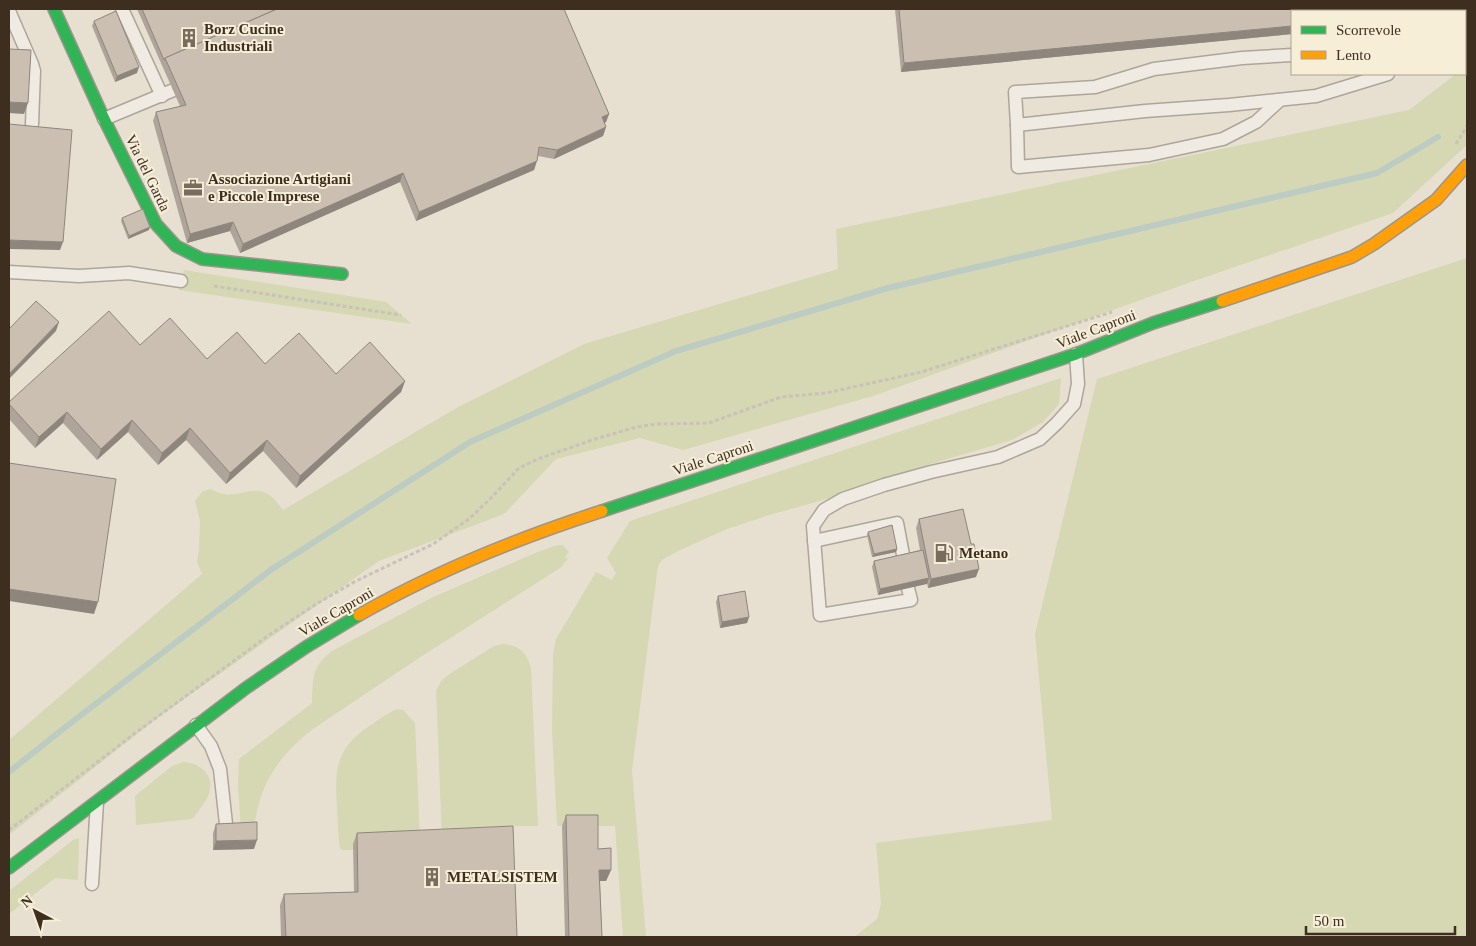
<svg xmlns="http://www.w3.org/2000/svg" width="1476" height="946" font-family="Georgia,serif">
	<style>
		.green { fill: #d6d7b3 }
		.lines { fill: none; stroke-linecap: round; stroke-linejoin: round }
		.stream { stroke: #bcccc2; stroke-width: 6 }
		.lane-casing { stroke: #ada599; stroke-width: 15 }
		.fast-casing { stroke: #9c958a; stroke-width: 14 }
		.slow-casing { stroke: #9c958a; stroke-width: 14 }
		.path { stroke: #c8c2b9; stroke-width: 3; stroke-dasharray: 4 2.5; stroke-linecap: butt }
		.lane { stroke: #efebe3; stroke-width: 12 }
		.fast { stroke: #30b455; stroke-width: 11 }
		.slow { stroke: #ff9f0a; stroke-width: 11 }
		.wall { fill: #afa499 }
		.shaded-wall { fill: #8e867d }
		.building { fill: #cbbfb2; stroke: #8e867d }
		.labels { text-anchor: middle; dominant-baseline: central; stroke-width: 4; stroke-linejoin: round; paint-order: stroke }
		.poi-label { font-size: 15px; font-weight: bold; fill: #3d2e20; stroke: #f7eed8; text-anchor: start }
		.street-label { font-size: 15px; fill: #3d2e20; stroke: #f7eed8 }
	</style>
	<rect width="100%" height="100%" fill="#e7e0d1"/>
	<!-- green -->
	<g class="green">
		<path d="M1467 65V145L1393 213 1188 283 873 396 683 450 640 438 556 459 504 514 379 561 156 719 9 835V740L202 574 197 562 199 549 200 521 195 501 203 491 211 489C234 503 249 485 266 493 273 496 279 505 283 510L458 407 584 344 838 269 836 229 1409 110 1456 74H1465V67Z"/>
		<path d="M1467 258V937H854L877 919 881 904 876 843 1052 820 1035 634 1097 379Z"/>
		<path d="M184 270 386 302 412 324 179 290Z"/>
		<path d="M1061 378 1059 404 1043 422 1012 440 927 465 830 498 766 516 727 529 676 552 662 560 658 566 632 770 646 937H623L615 826H557L552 731 553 654 556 639 596 572 612 580 616 573 607 558 630 521Z"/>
		<path d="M558 545H563L569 552 565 557 568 559 560 568 419 658 313 729C278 756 258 786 254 831L241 832 238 784 239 759 312 703C313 679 311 667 332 651L431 598 535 553 551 547Z"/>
		<path d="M503 644C520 646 526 651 531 668L538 826H509L442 840 436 691 441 681 451 673 494 646Z"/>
		<path d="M397 709 403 710 415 723 420 841 353 844V850H344L340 849C338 836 338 822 337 809 335 770 334 749 371 725 379 719 388 713 397 709Z"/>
		<path d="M183 762C204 763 218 780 206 800 202 807 197 813 192 819L136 825 135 796 172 766Z"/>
		<path d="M79 838 78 880 55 878 9 914V891L73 840Z"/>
	</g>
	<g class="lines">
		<!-- stream -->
		<path class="stream" d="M9 772 68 725 272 569 470 442 676 351 888 288 1377 173 1438 137"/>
		<!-- lane casing -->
		<g class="lane-casing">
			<g id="lane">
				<path d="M122 9 162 96"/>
				<path d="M9 11 32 64 34 71 32 124"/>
				<path d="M1465 39 1467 37"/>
				<path d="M1292 55 1242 58 1154 69 1095 87 1015 92 1017 125 1145 111 1229 105 1316 96 1388 74"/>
				<path d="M104 119 188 84"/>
				<path d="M1017 125 1018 167 1149 155 1223 139 1256 122 1280 100"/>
				<path d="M9 272 79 276 129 273 181 281"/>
				<path d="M814 541 897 523 904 560"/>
				<path d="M908 588 911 600 820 615 813 526 824 510 843 499 884 485 931 472 998 457 1040 439 1057 423 1074 404 1078 384 1076 354"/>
				<path d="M196 725 211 746 220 769 226 824"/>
				<path d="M92 884 97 802"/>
			</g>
		</g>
		<!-- fast casing -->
		<g class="fast-casing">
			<g id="fast">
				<path d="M54 9 104 119 156 224 176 246 202 259 342 274"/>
				<path d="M602 511 1076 354 1153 323 1222 301"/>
				<path d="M9 868 246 688 306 647 359 615"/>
			</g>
		</g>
		<!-- slow casing -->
		<g class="slow-casing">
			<g id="slow">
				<path d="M1222 301 1352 257 1374 244 1436 200 1467 165"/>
				<path d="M359 615C436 571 518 538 602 511"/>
			</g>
		</g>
		<!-- path -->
		<g class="path">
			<path d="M1456 144 1467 126"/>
			<path d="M214 286 401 315"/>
			<path d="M9 830 134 734 269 635 318 603 354 582 433 544 469 519 490 499 519 468 538 459 595 439 637 427 657 424 709 423 781 397 826 393 921 372 1112 312"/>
		</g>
		<!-- lane -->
		<use href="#lane" class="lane"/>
		<!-- fast -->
		<use href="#fast" class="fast"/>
		<!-- slow -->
		<use href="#slow" class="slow"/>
	</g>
	<!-- wall -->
	<g class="wall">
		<path d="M137 9H564L609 114 606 122 604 123 606 127 603 136 554 159 538 156 534 170 416 221 400 182 240 253 230 231 187 243 153 121 156 112 180 106Z"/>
		<path d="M895 9H1467L1292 11V34L901 72Z"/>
		<path d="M94 21 137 73 115 82 92 26Z"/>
		<path d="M122 218 149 230 128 239 121 221Z"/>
		<path d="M140 345 207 359 265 364 336 374 405 381 401 392 296 488 263 451 226 484 186 440 158 465 128 432 97 460 63 423 35 448 9 419V402Z"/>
		<path d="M919 519 976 577 928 588 927 583 878 595 872 567 874 561 920 550 916 528Z"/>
		<path d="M868 532 897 549 896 552 872 557 867 535Z"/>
		<path d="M718 596 749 617 747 623 720 628 716 602Z"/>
		<path d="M566 815 598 849 611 870 606 881H600L602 937H565L562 826Z"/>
		<path d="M216 824 254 849 213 850V833Z"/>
		<path d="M357 833 517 937H281L280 905 284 894 354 892 353 844Z"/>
	</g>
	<!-- shaded-wall -->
	<g class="shaded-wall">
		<path d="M1467 9V18H1465V11H1446Z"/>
		<path d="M1292 26V34L901 72 904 63Z"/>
		<path d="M139 67 137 73 115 82 117 76Z"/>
		<path d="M9 102 28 103 24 114 9 113Z"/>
		<path d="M609 114 606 122 599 126 602 117Z"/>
		<path d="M606 127 603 136 554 159 557 150Z"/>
		<path d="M537 161 534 170 416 221 419 212Z"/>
		<path d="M403 173 400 182 240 253 243 244Z"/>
		<path d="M233 222 230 231 187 243 190 234Z"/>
		<path d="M150 227 149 230 128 239 129 236Z"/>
		<path d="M9 240 63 242 60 250 9 249Z"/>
		<path d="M59 322 56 331 9 379V374Z"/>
		<path d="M405 381 401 392 296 488 300 476Z"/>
		<path d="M67 412 63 423 35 448 39 437Z"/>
		<path d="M132 420 128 432 97 460 101 449Z"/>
		<path d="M190 428 186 440 158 465 162 453Z"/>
		<path d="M267 440 263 451 226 484 230 473Z"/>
		<path d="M897 549 896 552 872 557 874 554Z"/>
		<path d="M979 569 976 577 928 588 931 579Z"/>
		<path d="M929 578 927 584 878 595 880 589Z"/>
		<path d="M9 589 98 602 94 614 9 601Z"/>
		<path d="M749 617 747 623 720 628 722 622Z"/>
		<path d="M257 840 254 849 213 850 216 841Z"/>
		<path d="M599 870H611L606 881H595Z"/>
	</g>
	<!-- building -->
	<g class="building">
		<path d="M142 9H277L165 58 164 60Z"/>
		<path d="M277 9H564L609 114 602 117 606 127 557 150 539 147 537 161 419 212 403 173 243 244 233 222 190 234 156 112 186 105 165 58Z"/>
		<path d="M899 9H1467L1446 11H1292V26L904 63Z"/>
		<path d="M116 11 139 67 117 76 94 21Z"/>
		<path d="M9 49 31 50 28 103 9 102Z"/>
		<path d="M9 124 72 130 63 242 9 240Z"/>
		<path d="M143 209 150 227 129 236 122 218Z"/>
		<path d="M36 301 59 322 9 374V329Z"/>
		<path d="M109 311 140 345 170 318 207 359 237 332 265 364 299 333 336 374 370 342 405 381 300 476 267 440 230 473 190 428 162 453 132 420 101 449 67 412 39 437 9 404V402Z"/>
		<path d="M9 463 116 479 98 602 9 589Z"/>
		<path d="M963 509 971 544H974L979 569 931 579 919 519Z"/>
		<path d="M892 525 897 549 874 554 868 532Z"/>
		<path d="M923 550 929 578 880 589 874 561Z"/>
		<path d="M745 591 749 617 722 622 718 596Z"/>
		<path d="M566 815H598V849L611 848V870H599L602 937H569Z"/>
		<path d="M257 822V840L216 841V824Z"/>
		<path d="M513 826 517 937H279H286L284 894 358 892 357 833Z"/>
	</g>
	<!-- icons -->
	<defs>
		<g id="building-bare" transform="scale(1.5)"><path d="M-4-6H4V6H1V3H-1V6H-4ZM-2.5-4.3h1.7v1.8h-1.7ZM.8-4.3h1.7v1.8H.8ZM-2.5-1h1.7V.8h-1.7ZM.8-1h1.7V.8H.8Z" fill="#786c5e" stroke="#f7eed8" stroke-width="2.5" paint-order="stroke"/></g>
		<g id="office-bare" transform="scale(1.5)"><path d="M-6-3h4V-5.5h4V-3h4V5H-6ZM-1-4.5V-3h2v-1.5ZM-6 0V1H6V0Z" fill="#786c5e" stroke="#f7eed8" stroke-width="2.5" paint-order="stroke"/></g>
		<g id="fuel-bare" transform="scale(1.5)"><path d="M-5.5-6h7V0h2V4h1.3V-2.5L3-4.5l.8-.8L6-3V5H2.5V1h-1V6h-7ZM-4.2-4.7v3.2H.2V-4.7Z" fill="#786c5e" stroke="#f7eed8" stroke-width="2.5" paint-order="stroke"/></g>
	</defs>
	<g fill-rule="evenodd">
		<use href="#building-bare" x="189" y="38"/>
		<use href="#office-bare" x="193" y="188"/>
		<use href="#fuel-bare" x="944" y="553"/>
		<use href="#building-bare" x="432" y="877"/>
	</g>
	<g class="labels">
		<!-- poi labels -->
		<g class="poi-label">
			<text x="204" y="29">Borz Cucine<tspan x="204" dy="17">Industriali</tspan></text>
			<text x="208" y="179">Associazione Artigiani<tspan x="208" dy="17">e Piccole Imprese</tspan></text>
			<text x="959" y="553">Metano</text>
			<text x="447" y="877">METALSISTEM</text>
		</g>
		<!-- street labels -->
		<g class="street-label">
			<text transform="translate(148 173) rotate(64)">Via del Garda</text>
			<text transform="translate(1096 329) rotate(-21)">Viale Caproni</text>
			<text transform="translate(713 458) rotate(-18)">Viale Caproni</text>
			<text transform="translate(336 612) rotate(-30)">Viale Caproni</text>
		</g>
	</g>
	<!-- border -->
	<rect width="1476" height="946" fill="none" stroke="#3d2e20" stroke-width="20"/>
	<!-- legend -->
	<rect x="1291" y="10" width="175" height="65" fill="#f7eed8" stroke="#ada18e"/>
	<rect x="1301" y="26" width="25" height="8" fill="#30b455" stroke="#ada18e"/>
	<text x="1336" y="35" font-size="15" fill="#3d2e20">Scorrevole</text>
	<rect x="1301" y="51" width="25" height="8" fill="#ff9f0a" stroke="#ada18e"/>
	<text x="1336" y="60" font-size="15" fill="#3d2e20">Lento</text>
	<!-- north arrow -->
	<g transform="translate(35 911) rotate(319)" stroke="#f7eed8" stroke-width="4" paint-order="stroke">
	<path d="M0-4L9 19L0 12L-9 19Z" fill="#3d2e20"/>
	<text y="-8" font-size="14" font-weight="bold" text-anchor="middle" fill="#3d2e20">N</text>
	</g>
	<!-- scale -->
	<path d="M1306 926v8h149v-8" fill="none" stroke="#3d2e20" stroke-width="2.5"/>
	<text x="1314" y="926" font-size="15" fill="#3d2e20" stroke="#f7eed8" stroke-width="4" paint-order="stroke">50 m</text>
</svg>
